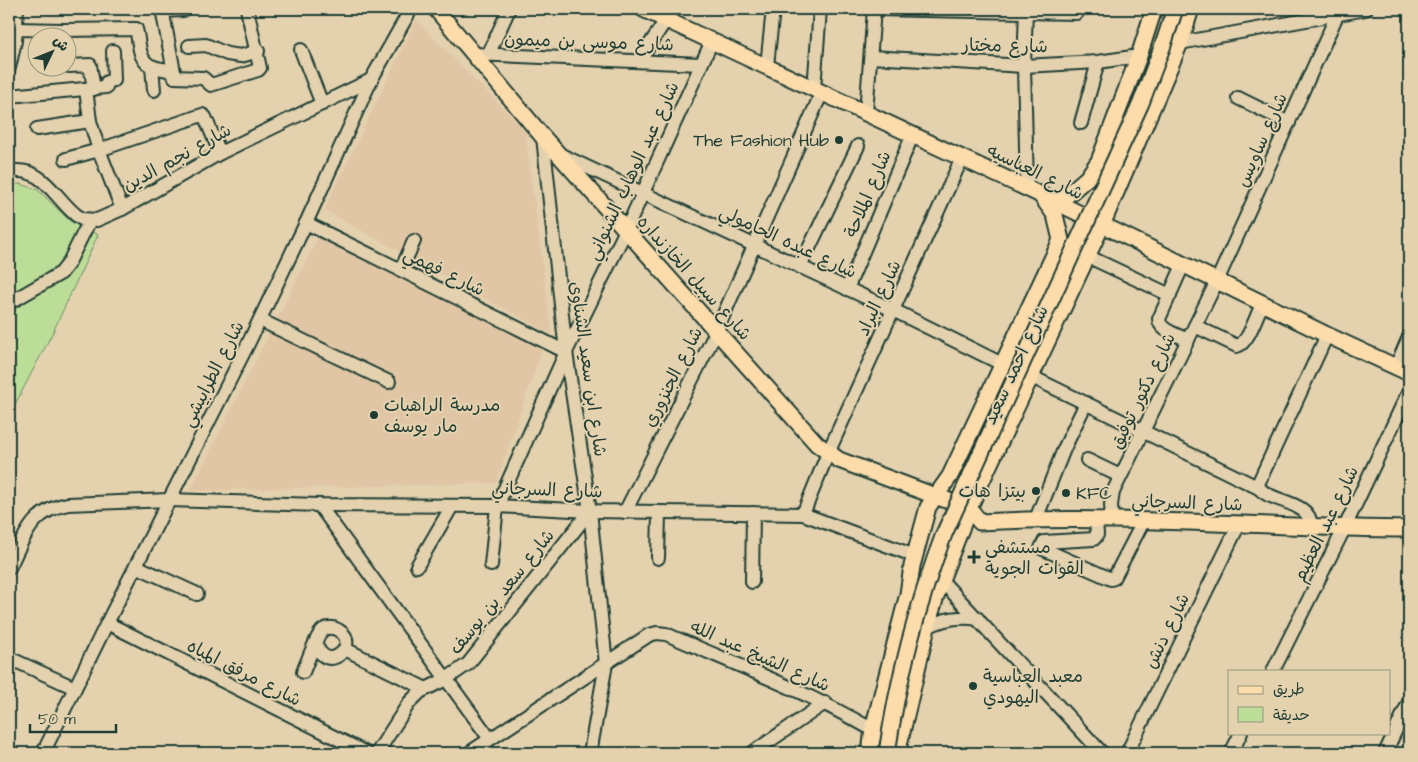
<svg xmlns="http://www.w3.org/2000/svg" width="1418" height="762" font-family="'Architects Daughter','Playpen Sans Arabic',sans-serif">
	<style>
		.built { fill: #e1c6a5 }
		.green { fill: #bbdd97; stroke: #6d8d66 }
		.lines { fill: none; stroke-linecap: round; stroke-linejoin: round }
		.minor-casing { stroke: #1f3d34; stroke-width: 16 }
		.major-casing { stroke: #1f3d34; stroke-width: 19 }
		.minor { stroke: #e4d2af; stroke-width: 12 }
		.major { stroke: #fddcac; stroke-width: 15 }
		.major-bridge-casing { stroke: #1f3d34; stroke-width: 19; stroke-linecap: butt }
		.major-bridge { stroke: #fddcac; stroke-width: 15 }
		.poi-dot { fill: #1f3d34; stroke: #e4d2af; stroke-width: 2 }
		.labels { text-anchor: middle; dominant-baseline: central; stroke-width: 4; stroke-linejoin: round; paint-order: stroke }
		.street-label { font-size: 18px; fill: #1f3d34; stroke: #e4d2af }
		.poi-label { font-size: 18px; fill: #1f3d34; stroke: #e4d2af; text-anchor: start }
	</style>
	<rect width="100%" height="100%" fill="#e4d2af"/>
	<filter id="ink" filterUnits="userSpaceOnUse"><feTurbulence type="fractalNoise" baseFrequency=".02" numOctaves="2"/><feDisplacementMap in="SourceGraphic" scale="10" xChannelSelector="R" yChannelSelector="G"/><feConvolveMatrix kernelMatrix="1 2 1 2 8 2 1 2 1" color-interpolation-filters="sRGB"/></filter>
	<g filter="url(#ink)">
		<!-- built -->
		<g class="built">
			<path d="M416 20 525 130 552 335 324 210Z"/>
			<path d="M320 233 543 347 496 483 190 491Z"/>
		</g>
		<!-- green -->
		<path class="green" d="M21 184 38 190 70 221 98 235 53 332 9 416V185Z"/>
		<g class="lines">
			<!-- minor casing -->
			<g class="minor-casing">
				<g id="minor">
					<path d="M162 9 175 77"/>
					<path d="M874 9 1077 13"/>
					<path d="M1026 9 1024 66 1027 188"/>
					<path d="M162 11 183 10"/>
					<path d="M16 29 63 30 136 29C140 42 137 62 154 67 159 69 164 69 169 70L175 77 203 78 211 85 258 70 260 68 247 9"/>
					<path d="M1180 43 1366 9"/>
					<path d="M189 46 206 45 227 54 241 56 258 51"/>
					<path d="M301 50 322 104"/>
					<path d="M474 54 701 64"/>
					<path d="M488 55 509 9"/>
					<path d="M871 57 1024 66 1098 62 1139 56"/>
					<path d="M639 61 673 9"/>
					<path d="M69 66 90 65 94 89"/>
					<path d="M767 66 773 9"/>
					<path d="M152 67 154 90"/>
					<path d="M9 68 15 41 17 9"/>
					<path d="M86 89 90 121 99 150 122 209"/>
					<path d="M814 89 820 9"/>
					<path d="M9 96 106 87 107 82 114 80 113 51"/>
					<path d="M1238 98 1289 123"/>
					<path d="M866 113 874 9"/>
					<path d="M1081 123 1098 62"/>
					<path d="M37 129 90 121"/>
					<path d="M543 137 566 352 590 511 606 664 590 753"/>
					<path d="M559 154 893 310 1002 364"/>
					<path d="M66 159 99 150 202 115 205 117 220 153"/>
					<path d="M9 172C42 165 54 197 76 215L82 219 97 220 122 209 220 153 371 80"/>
					<path d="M306 223 566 352"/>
					<path d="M1087 256 1170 295"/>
					<path d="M1183 265 1159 319C1159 331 1179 335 1188 340"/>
					<path d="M800 267 858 146"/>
					<path d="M401 270 414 241"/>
					<path d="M847 289 910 141"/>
					<path d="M9 303 61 273 68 264 90 220"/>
					<path d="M260 320 389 382"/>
					<path d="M1195 326 1237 346C1248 344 1257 314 1262 304"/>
					<path d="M1396 367 1409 337"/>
					<path d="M1032 377 1259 488"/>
					<path d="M1087 460 1120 476"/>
					<path d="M319 505 490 739"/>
					<path d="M625 512 716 332 822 92"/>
					<path d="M803 514 828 453 962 158"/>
					<path d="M1036 519 1064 449 1086 403"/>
					<path d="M1096 519 1097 535 1094 539 1044 542 1041 548 1111 579 1114 578 1144 520"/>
					<path d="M1112 519 1111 505 1113 492 1217 281 1338 13"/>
					<path d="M1311 527C1312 498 1261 503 1258 484L1327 335"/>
					<path d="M658 558 659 512"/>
					<path d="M491 565 497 506 566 352 626 230 712 41"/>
					<path d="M136 566 197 594"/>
					<path d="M417 566 452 506"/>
					<path d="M9 568C24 538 31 510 68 504L169 500 319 505 497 506 590 511 803 514 915 556"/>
					<path d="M941 580 1102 753"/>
					<path d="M752 582 753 513"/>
					<path d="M107 623 366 753"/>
					<path d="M926 628C943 618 959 616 978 619"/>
					<path d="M345 649 426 689"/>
					<path d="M9 658 75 688"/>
					<path d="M1273 671 1344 529 1409 391"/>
					<path d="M303 672C307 663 317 634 323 630 328 627 333 627 338 630 363 644 325 677 316 643"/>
					<path d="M43 753 107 623 248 344 306 223 371 80 411 9"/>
					<path d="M377 753 409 703 420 692 446 679 468 664 590 511"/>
					<path d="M469 753 649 635 657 633 666 634C744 668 824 698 896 744"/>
					<path d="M752 753 825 703"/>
					<path d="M1127 753 1239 524"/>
					<path d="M1231 753 1241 733"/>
					<path d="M1385 753 1409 702"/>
				</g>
			</g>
			<!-- major casing -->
			<g class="major-casing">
				<g id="major">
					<path d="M436 9 543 137 817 444 839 460 935 496 969 508 980 522C1123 514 1266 528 1409 529"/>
					<path d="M643 9 1058 203 1327 335 1409 373"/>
					<path d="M1058 203 1087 178 1099 161 1139 56 1154 9"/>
					<path d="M870 753 873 729 908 594 912 566 928 507 950 476 1061 240 1055 215 1042 197"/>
					<path d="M897 753 929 619 941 580 969 508 1102 225 1180 43 1191 9"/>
				</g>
			</g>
			<!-- minor -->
			<use href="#minor" class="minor"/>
			<!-- major -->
			<use href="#major" class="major"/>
			<!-- major-bridge casing -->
			<g class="major-bridge-casing">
				<path id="major-bridge" d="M887 753C898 678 917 606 944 534L1141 103 1163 45 1175 9"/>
			</g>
			<!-- major-bridge -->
			<use href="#major-bridge" class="major-bridge"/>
		</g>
	</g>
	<!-- markers -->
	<g class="poi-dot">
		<circle cx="839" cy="140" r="5"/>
		<circle cx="374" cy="415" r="5"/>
		<circle cx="1036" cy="491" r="5"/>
		<circle cx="1066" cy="493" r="5"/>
		<path d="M971.5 549.5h5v5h5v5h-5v5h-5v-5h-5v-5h5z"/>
		<circle cx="973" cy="686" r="5"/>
	</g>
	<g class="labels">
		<!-- street labels -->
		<g class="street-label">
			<text transform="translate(589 42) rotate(2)">شارع موسى بن ميمون</text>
			<text transform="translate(1005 46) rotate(1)">شارع مختار</text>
			<text transform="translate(1262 140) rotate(-66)">شارع ساويس</text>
			<text transform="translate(177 158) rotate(-29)">شارع نجم الدين</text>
			<text transform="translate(633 171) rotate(-65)">شارع عبد الوهاب الشنواني</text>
			<text transform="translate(1035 172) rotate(26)">شارع العباسيه</text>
			<text transform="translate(868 194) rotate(-67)">شارع الملاحة</text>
			<text transform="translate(788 242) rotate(25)">شارع عبده الحامولي</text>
			<text transform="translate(444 272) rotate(26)">شارع فهمي</text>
			<text transform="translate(694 278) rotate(48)">شارع سبيل الخازنداره</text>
			<text transform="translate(879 298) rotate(-65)">شارع البراد</text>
			<text transform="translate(1016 365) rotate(-65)">شارع احمد سعيد</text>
			<text transform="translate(588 369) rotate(82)">شارع ابن سعيد الشناوى</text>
			<text transform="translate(213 374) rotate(-63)">شارع الطرابيشي</text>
			<text transform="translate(673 377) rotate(-63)">شارع الجنزوري</text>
			<text transform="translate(1143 391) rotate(-64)">شارع دكتور توفيق</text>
			<text transform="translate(547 490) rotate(2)">شارع السرجاني</text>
			<text transform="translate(1187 503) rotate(2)">شارع السرجاني</text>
			<text transform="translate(1326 524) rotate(-64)">شارع عبد العظيم</text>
			<text transform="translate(502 592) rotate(-51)">شارع سعد بن يوسف</text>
			<text transform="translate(1167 631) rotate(-64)">شارع دنش</text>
			<text transform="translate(760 656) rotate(24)">شارع الشيخ عبد الله</text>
			<text transform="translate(244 673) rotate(27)">شارع مرفق المياه</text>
		</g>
		<!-- poi labels -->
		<g class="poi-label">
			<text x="829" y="140" text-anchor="end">The Fashion Hub</text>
			<text x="384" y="405">مدرسة الراهبات<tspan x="384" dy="21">مار يوسف</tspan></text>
			<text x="1026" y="491" text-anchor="end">بيتزا هات</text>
			<text x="1076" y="493">KFC</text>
			<text x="985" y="547">مستشفى<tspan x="985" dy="21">القوات الجوية</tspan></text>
			<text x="983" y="676">معبد العباسية<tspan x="983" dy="21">اليهودي</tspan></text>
		</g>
	</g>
	<!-- margin -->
	<rect width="1418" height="762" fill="none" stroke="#e4d2af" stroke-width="30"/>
	<rect x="15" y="15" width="1388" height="732" fill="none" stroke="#1f3d34" stroke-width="2" filter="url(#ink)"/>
	<!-- legend -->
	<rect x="1228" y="670" width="162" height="65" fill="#e4d2af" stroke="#95967e"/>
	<rect x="1238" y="686" width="25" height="8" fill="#fddcac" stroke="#95967e"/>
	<text x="1273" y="694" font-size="15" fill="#1f3d34">طريق</text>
	<rect x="1238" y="707" width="25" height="15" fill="#bbdd97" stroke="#95967e"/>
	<text x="1273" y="720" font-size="15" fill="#1f3d34">حديقة</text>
	<!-- north arrow -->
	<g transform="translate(52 52) rotate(47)"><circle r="24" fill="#e4d2af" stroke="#95967e"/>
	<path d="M0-4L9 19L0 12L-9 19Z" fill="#1f3d34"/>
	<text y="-8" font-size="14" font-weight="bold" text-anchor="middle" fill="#1f3d34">ش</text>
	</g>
	<!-- scale -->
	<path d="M30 724v8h86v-8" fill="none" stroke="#1f3d34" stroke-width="2.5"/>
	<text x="38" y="724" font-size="15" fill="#1f3d34" stroke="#e4d2af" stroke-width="4" paint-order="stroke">50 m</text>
</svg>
